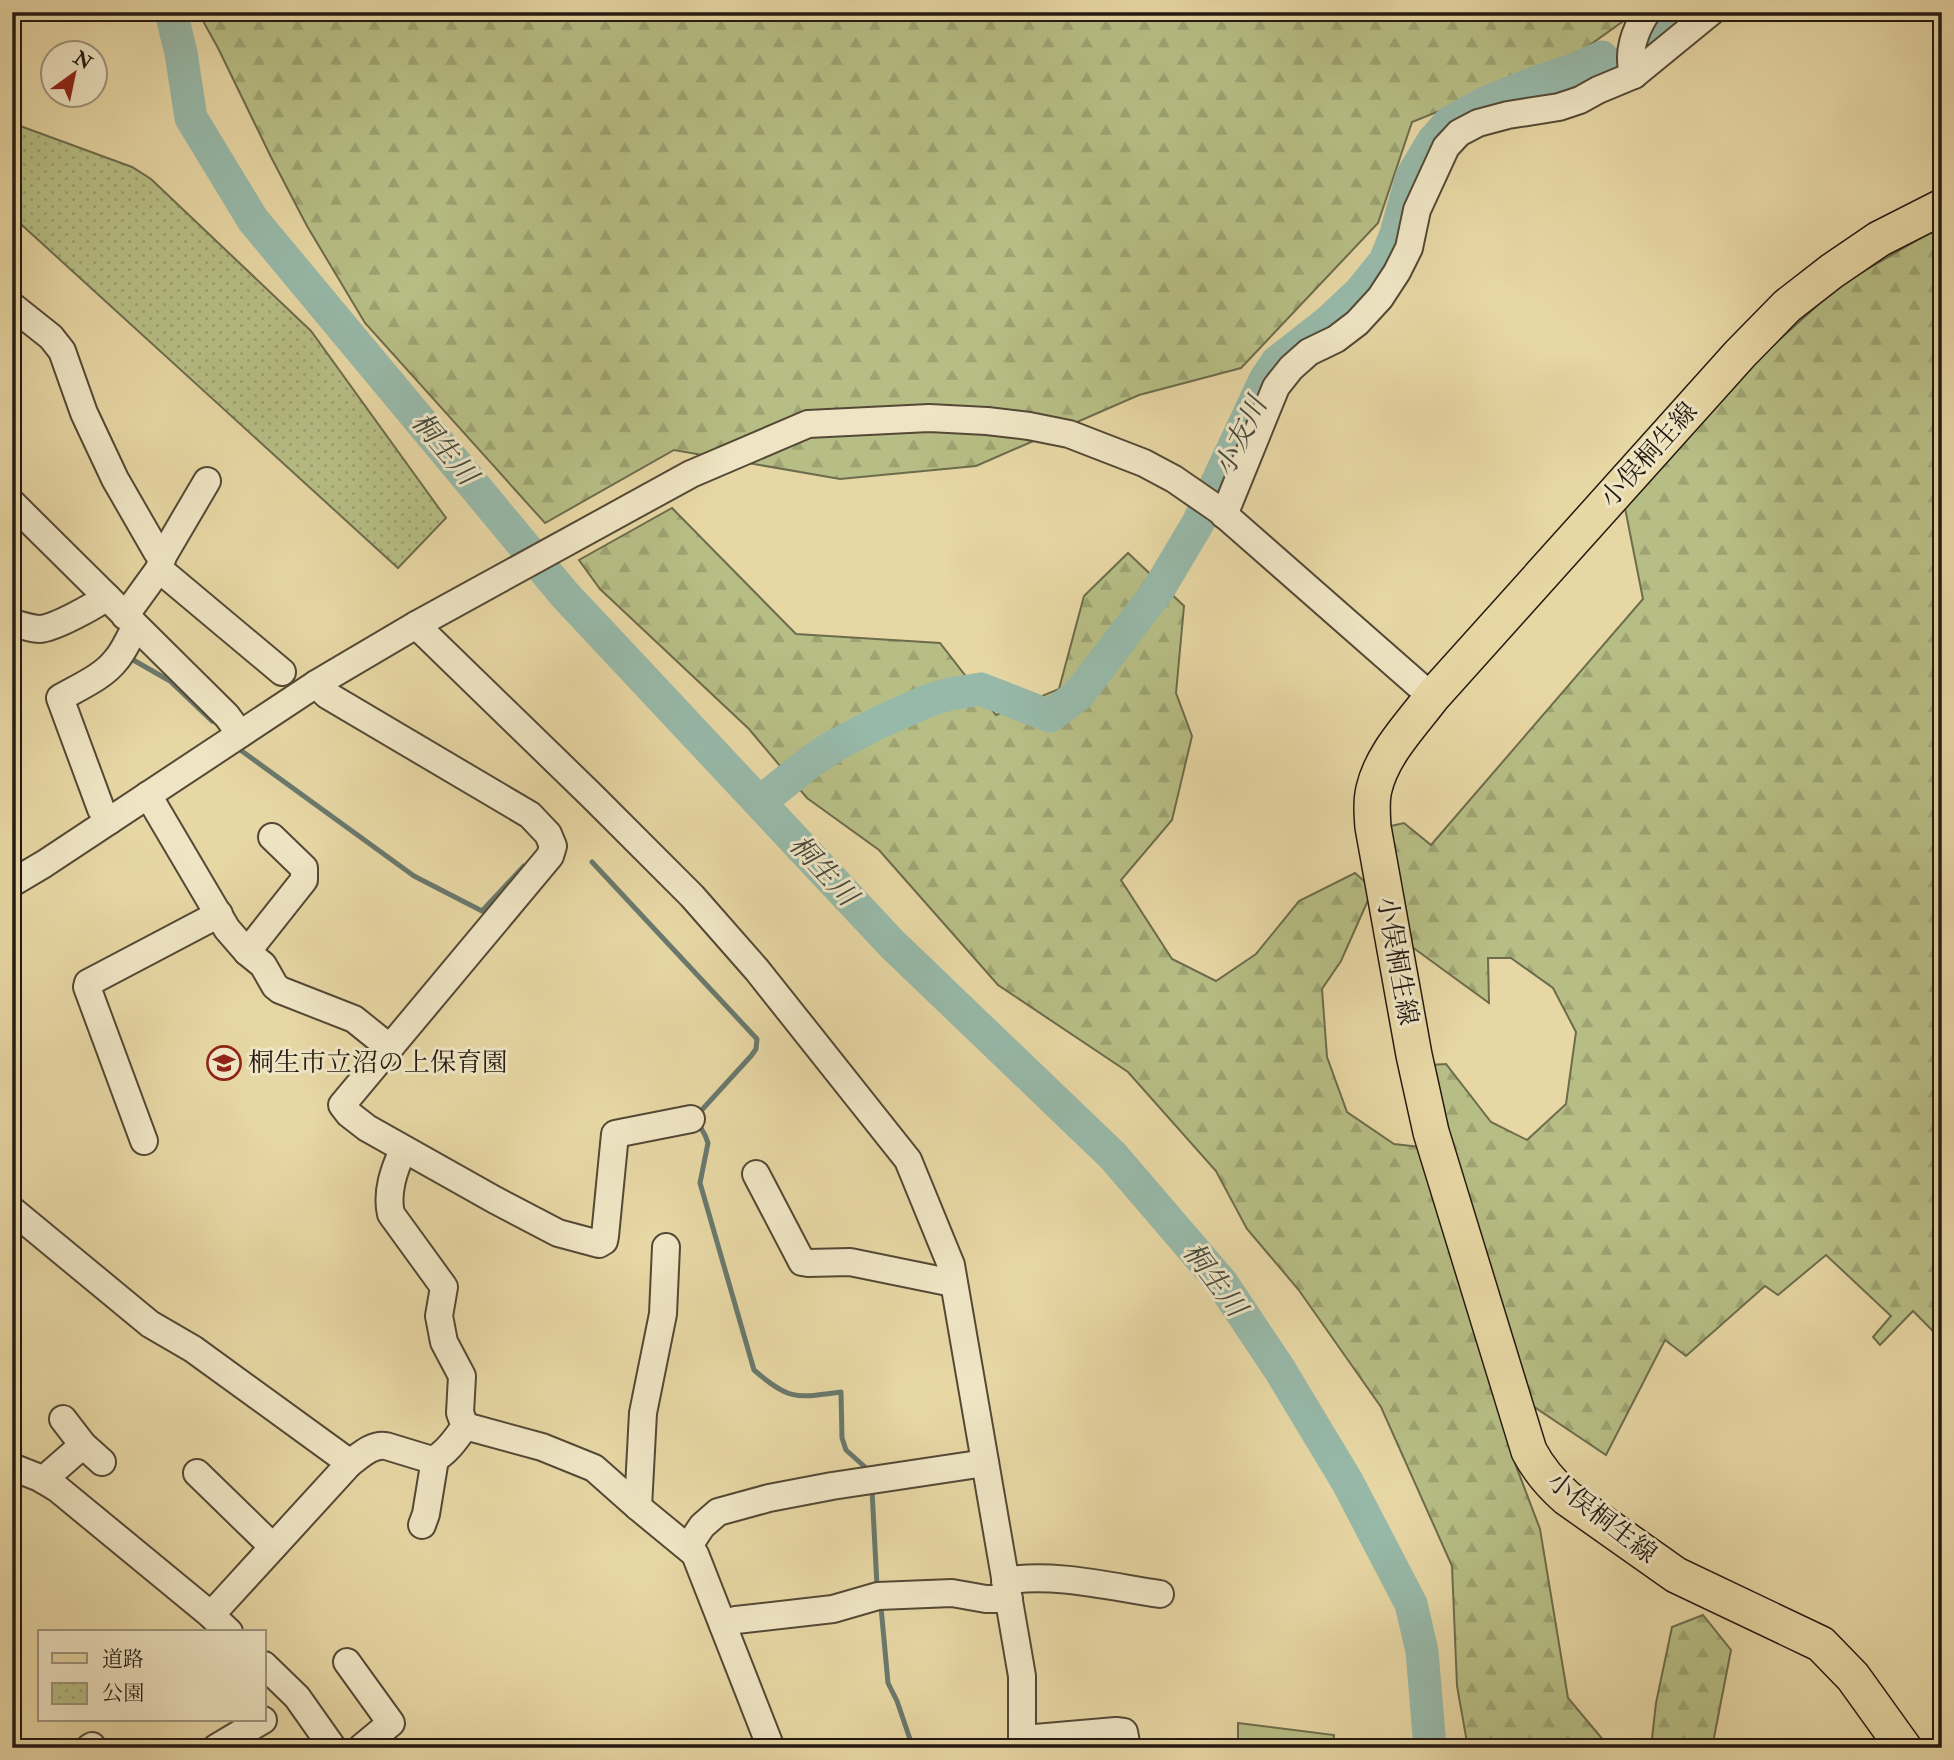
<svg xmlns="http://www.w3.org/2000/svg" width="1954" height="1760" font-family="'IM FELL Double Pica','Noto Serif JP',serif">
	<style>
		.grass { fill: #b7be85; stroke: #6d6c4c; stroke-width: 2 }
		.forest { fill: url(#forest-firs); stroke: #6d6c4c; stroke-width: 2 }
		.park { fill: url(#park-dots); stroke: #6d6c4c; stroke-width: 2 }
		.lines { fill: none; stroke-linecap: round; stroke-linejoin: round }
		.stream { stroke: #69796d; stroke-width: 5 }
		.river { stroke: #97b9a9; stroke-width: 33 }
		.minor-casing { stroke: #544936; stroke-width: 30 }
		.major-casing { stroke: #231a12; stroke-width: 38 }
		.minor { stroke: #efe5c4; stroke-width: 26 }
		.major { stroke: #e7d7a4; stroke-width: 35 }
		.labels { text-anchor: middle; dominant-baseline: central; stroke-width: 6; stroke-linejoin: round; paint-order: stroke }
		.street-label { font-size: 26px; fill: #231a12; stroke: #efe5c4 }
		.poi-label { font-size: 26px; fill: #231a12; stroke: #efe5c4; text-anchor: start }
		.water-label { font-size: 28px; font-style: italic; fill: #464a3f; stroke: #efe5c4 }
	</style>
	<defs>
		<pattern id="forest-firs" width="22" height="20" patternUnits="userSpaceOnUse" patternTransform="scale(1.75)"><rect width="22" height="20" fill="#b7be85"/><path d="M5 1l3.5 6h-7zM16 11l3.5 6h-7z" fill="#9da372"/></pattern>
		<pattern id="park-dots" width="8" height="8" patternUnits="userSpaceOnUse" patternTransform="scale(1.75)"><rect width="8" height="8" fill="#b7be85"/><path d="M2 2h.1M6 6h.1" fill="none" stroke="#9da372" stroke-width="1.8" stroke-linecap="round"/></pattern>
	</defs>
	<rect width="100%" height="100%" fill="#e7d7a4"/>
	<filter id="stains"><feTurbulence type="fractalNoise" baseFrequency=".00286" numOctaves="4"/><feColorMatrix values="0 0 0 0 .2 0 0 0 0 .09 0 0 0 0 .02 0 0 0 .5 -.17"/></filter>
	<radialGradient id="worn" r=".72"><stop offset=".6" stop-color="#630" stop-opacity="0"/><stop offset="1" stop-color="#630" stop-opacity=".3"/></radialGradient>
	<!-- grass -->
	<path class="grass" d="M1238 1723 1334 1735 1333 1748H1238Z"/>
	<!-- forest -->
	<g class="forest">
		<path d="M198 12H1636L1573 57 1412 122 1378 223 1241 368 1139 395 976 466 840 479 674 450 545 523 365 323 307 226 271 157 218 48Z"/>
		<path d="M1942 228V1340L1913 1311 1880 1345 1873 1337 1891 1316 1826 1255 1778 1295 1765 1286 1686 1356 1665 1340 1606 1455 1527 1402 1430 1065 1446 1064 1491 1122 1527 1140 1566 1104 1576 1032 1553 988 1511 958H1488L1489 1003 1408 944 1386 827 1404 823 1431 845 1643 599 1624 503 1738 377 1840 285 1931 232Z"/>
		<path d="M672 508 796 634 940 643 996 715 1059 689 1084 596 1128 553 1184 606 1176 693 1192 736 1172 820 1121 880 1172 959 1216 981 1256 954 1299 901 1355 873 1373 889 1341 961 1322 989 1327 1057 1347 1112 1394 1144 1420 1147 1513 1458 1540 1529 1568 1698 1610 1748H1468L1457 1686 1452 1566 1381 1407 1298 1289 1247 1229 1216 1171 1128 1072 998 985 879 850 807 798 749 729 600 589 579 560Z"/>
		<path d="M1703 1615 1731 1650 1712 1748H1651L1656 1703 1672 1627Z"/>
	</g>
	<!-- park -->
	<path class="park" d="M12 123 132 167 151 179 311 331 446 518 398 568 12 216Z"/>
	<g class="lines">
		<!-- stream -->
		<g class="stream">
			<path d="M128 657 170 681 212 721"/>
			<path d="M239 749 414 876 482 911 524 866"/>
			<path d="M592 862 757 1039 756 1049 751 1056 699 1113 698 1123 705 1135 708 1143 700 1183 754 1370C790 1401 796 1398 841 1392L842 1438 846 1450 865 1467"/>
			<path d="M872 1490 877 1586"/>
			<path d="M881 1607 888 1683 897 1701 913 1748"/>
		</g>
		<!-- river -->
		<g class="river">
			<path d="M171 12 181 53 191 118 253 220 565 595 892 944 1113 1156 1222 1283 1280 1370 1348 1483 1411 1604 1422 1651 1430 1748"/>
			<path d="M760 802 809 763 834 746 876 724 927 701 950 694 981 689 1050 716 1078 695 1157 592 1198 523 1265 380 1277 362 1328 322 1360 292 1385 261 1396 234 1412 176 1433 141 1449 123 1485 103 1529 85 1575 69 1602 57 1612 73 1685 12"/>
		</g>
		<!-- minor casing -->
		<g class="minor-casing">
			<g id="minor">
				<path d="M1634 75C1626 54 1635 30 1647 12"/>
				<path d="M12 306 51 337 62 351 84 413 115 479 157 552 163 556"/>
				<path d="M12 503 227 716 240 734"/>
				<path d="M1224 515 1276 387 1291 368 1309 352 1336 339 1357 323 1380 298 1397 272 1409 248 1417 210 1446 147 1459 133 1478 123 1508 115 1559 107 1580 100 1598 90 1634 75 1711 12"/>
				<path d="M159 569 282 672"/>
				<path d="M125 616 159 569 163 556 207 481"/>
				<path d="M12 623C21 625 31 629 40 629 55 628 94 606 107 597"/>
				<path d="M416 625 592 796 692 896 757 970 908 1160 951 1265 1022 1676V1748"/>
				<path d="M316 684 327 695 530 815 548 834 553 846 550 856 342 1105 349 1114 367 1128 495 1200 558 1233 599 1244 604 1241 605 1236 615 1134 691 1119"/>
				<path d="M148 795 227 929 247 952 263 965 275 986 280 990 354 1019 390 1048"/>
				<path d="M109 821 101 809 60 698C79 687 103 677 116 660 125 650 129 637 136 627"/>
				<path d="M12 883 44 864 316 684 416 625 691 474 808 424 929 418 987 421 1029 426 1069 434 1144 463 1174 479 1219 510 1432 697"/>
				<path d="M247 952 304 880V868L272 837"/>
				<path d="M144 1141 87 987 88 983 219 914"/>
				<path d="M756 1174 802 1262 808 1263 850 1262 953 1283"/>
				<path d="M12 1210 150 1324 193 1349 350 1463"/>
				<path d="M63 1419 83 1445 102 1462"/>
				<path d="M465 1426 542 1447 594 1468 638 1507 695 1554 771 1748"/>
				<path d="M12 1467 40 1478 58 1489 211 1615 229 1632"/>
				<path d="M197 1473 273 1547"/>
				<path d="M43 1480 83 1445"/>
				<path d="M638 1507 643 1413 663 1314 666 1247"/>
				<path d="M422 1525 426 1514 435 1459"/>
				<path d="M688 1547 702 1526 718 1512 769 1498 832 1486 985 1463"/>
				<path d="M1005 1581C1052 1572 1112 1587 1160 1594"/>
				<path d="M211 1615 350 1463C361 1455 372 1444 386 1446L432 1460C445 1455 457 1438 465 1426L460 1413 462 1376 444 1342 439 1316 444 1287 391 1214C386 1192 394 1170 403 1150"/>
				<path d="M723 1625 736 1620 833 1609 878 1596 952 1593 986 1599H1009"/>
				<path d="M347 1662 391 1723 361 1748"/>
				<path d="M264 1665 297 1697 333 1748"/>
				<path d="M1022 1736 1035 1738 1116 1731 1124 1732 1127 1748"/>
				<path d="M89 1748 92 1746"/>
				<path d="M216 1748 263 1720"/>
			</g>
		</g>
		<!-- major casing -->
		<g class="major-casing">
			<path id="major" d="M1904 1748 1853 1677 1821 1644 1676 1575 1567 1498C1551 1484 1539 1470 1529 1451L1431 1132 1414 1055 1373 827C1372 814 1371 801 1374 789 1382 754 1411 725 1432 697L1740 354 1787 306 1832 271 1879 239 1942 207"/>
		</g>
		<!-- minor -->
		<use href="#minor" class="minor"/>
		<!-- major -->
		<use href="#major" class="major"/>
	</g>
	<!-- icons -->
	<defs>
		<g id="school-ring" transform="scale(1.75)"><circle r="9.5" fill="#efe5c4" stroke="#8f2418" stroke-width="1.5"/><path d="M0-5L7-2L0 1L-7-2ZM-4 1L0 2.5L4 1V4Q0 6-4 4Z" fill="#8f2418"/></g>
	</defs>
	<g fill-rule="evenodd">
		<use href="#school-ring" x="224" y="1063"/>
	</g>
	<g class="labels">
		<!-- street labels -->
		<g class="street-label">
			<text transform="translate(1649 455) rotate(-48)">小俣桐生線</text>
			<text transform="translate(1397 961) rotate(80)">小俣桐生線</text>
			<text transform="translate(1602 1518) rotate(38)">小俣桐生線</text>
		</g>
		<!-- poi labels -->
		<g class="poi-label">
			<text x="248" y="1063">桐生市立沼の上保育園</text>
		</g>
		<!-- water labels -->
		<g class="water-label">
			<text transform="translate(1241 437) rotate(-64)">小友川</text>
			<text transform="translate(444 449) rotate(50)">桐生川</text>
			<text transform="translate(823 871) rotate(47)">桐生川</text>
			<text transform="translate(1214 1280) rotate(53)">桐生川</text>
		</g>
	</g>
	<!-- margin -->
	<rect width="1954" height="1760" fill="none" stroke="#e7d7a4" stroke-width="42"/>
	<rect x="14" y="14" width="1926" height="1732" fill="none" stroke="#231a12" stroke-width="3.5"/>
	<rect x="21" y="21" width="1912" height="1718" fill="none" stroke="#231a12" stroke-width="2"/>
	<!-- legend -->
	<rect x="38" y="1630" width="228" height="91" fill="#efe5c4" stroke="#9d947d" stroke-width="2"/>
	<rect x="52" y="1653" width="35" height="10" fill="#e7d7a4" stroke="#9d947d" stroke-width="2"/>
	<text x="102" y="1666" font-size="21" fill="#231a12">道路</text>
	<rect x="52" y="1683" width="35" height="21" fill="url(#park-dots)" stroke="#9d947d" stroke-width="2"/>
	<text x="102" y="1700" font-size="21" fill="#231a12">公園</text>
	<!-- north arrow -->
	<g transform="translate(74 74) rotate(33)"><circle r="33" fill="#efe5c4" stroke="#9d947d" stroke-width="2"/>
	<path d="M0-5L12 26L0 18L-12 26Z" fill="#8f2418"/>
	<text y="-10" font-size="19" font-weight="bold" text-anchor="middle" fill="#231a12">N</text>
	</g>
	<rect width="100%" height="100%" filter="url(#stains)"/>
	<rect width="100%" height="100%" fill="url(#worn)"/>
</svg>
